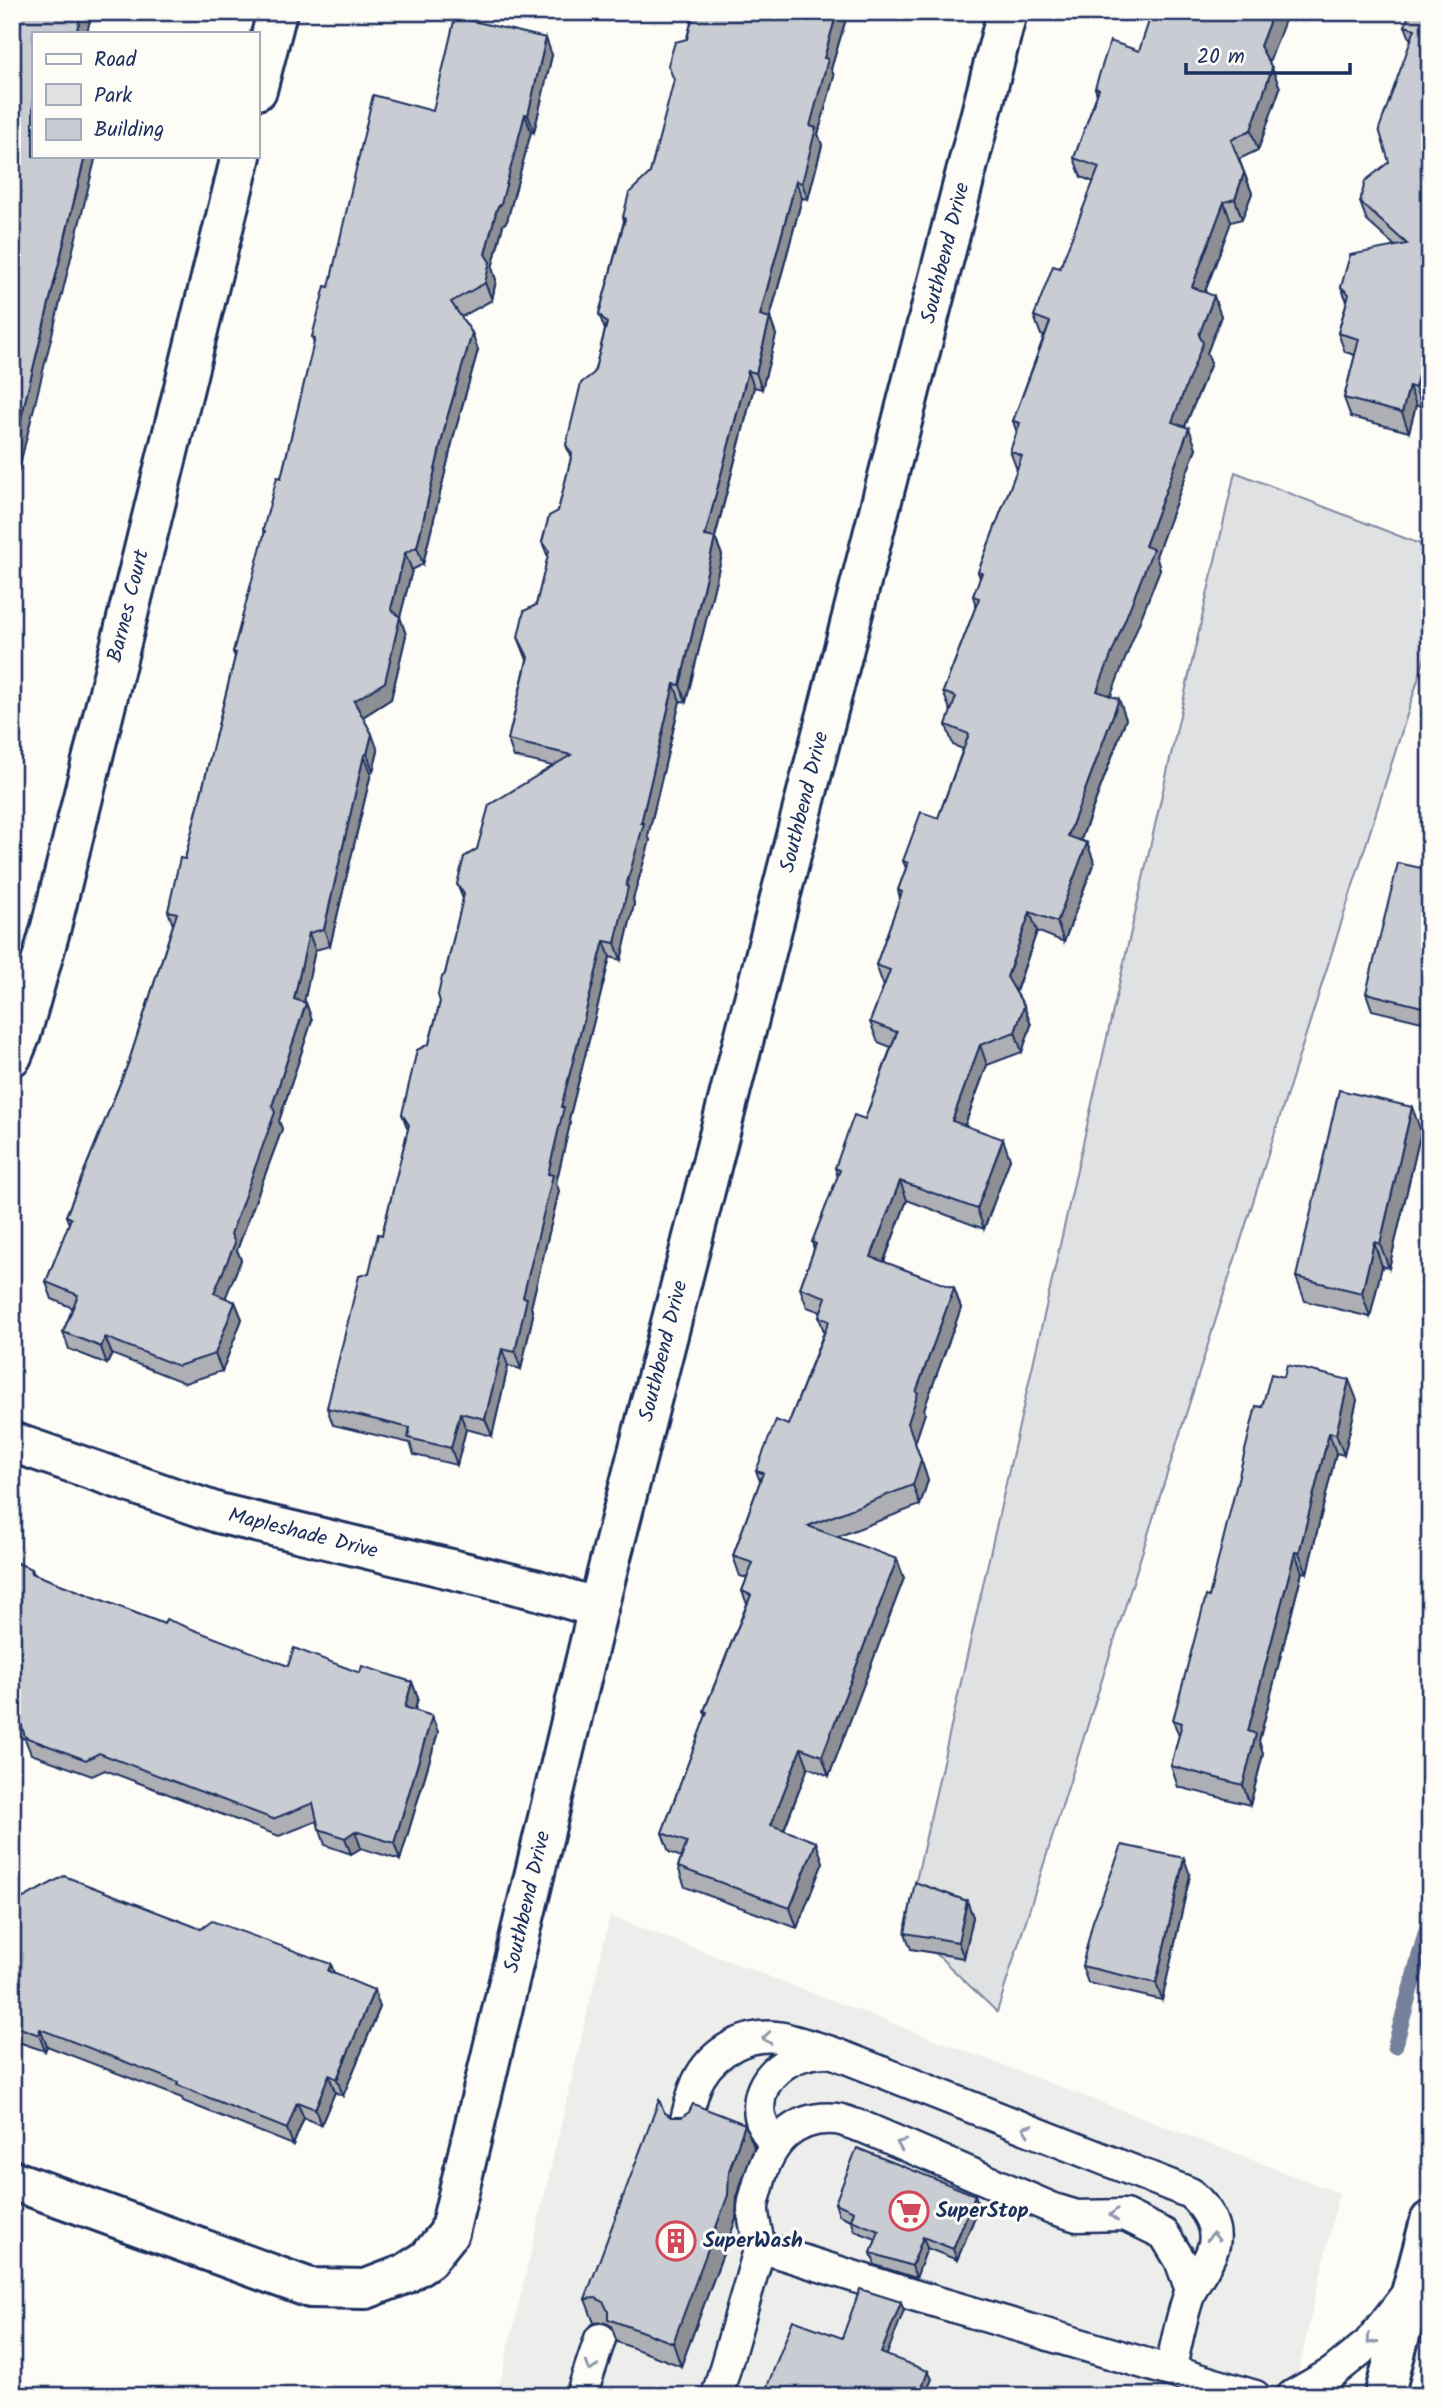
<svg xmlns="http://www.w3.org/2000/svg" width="1442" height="2408" font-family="Kalam,sans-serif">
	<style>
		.built { fill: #edeeec }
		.green { fill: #e0e1e3; stroke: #7e88a0; stroke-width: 2 }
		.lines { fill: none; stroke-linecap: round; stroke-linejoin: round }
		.stream { stroke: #76819c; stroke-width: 16 }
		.lane-casing { stroke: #1b2f5e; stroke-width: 35 }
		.street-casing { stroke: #1b2f5e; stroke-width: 44 }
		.secondary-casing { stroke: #1b2f5e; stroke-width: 44 }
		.lane { stroke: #fdfcf7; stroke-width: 30 }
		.street { stroke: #fdfcf7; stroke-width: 38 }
		.secondary { stroke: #fdfcf7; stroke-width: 38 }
		.wall { fill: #adafb5; stroke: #1b2f5e; stroke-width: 2 }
		.shaded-wall { fill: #8d8f94; stroke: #1b2f5e; stroke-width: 2 }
		.building { fill: #c9ccd3; stroke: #1b2f5e; stroke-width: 2 }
		.oneway { stroke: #8c96aa }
		.labels { text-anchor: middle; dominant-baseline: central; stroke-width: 6; stroke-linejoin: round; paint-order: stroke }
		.street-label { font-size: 21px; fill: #1b2f5e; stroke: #fdfcf7 }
		.poi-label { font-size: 21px; font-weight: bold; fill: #1b2f5e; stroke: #fdfcf7; text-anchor: start }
	</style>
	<rect width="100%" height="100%" fill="#fdfcf7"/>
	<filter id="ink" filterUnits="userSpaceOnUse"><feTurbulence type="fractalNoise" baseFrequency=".0143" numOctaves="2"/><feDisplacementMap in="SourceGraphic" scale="14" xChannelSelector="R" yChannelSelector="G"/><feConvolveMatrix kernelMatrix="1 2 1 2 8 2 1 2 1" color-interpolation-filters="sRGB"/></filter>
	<g filter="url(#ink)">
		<!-- built -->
		<path class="built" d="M610 1916 1339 2193 1293 2396H497Z"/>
		<!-- green -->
		<path class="green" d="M1235 472 1430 548V642L997 2012 906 1925Z"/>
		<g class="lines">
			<!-- stream -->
			<path class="stream" d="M1395 2046 1430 1917"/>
			<!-- lane casing -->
			<g class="lane-casing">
				<g id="lane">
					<path d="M685 2124C689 2109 692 2091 700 2077 716 2049 751 2031 783 2038 799 2042 815 2047 831 2052L1190 2193C1206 2207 1221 2229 1212 2251 1207 2265 1197 2277 1191 2290 1181 2315 1177 2344 1170 2370"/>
					<path d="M775 2145C768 2136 762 2127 760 2116 753 2076 793 2051 827 2052"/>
					<path d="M760 2247C758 2236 753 2221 753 2209 753 2201 757 2191 759 2183 768 2145 793 2115 836 2119 845 2120 854 2125 863 2127L1054 2209 1077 2216 1125 2215 1164 2234 1180 2260 1191 2290"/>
					<path d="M581 2396 600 2339"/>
					<path d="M717 2396 760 2247 900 2291 1255 2396"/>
					<path d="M1292 2396 1332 2373 1368 2344 1406 2295"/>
				</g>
			</g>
			<!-- street casing -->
			<g class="street-casing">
				<g id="street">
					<path d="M257 90 277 12"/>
					<path d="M12 1056 21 1034 51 927 241 156"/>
					<path d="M12 1442 218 1513 538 1590 598 1608"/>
					<path d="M12 2180 310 2288 366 2289 405 2274 428 2259 449 2233 598 1608 1007 12"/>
				</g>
			</g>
			<!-- secondary casing -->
			<g class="secondary-casing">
				<path id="secondary" d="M1384 2396 1430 2221"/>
			</g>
			<!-- lane -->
			<use href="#lane" class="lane"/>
			<!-- street -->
			<use href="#street" class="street"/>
			<!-- secondary -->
			<use href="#secondary" class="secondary"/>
		</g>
		<!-- wall -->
		<g class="wall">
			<path d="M694 12H848L831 69 834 76 818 134 822 145 808 199 802 198 770 318 776 335 762 389 754 387 715 538 722 555 686 702 680 701 648 836 650 840 633 899 634 904 621 960 610 957 569 1119 570 1124 556 1183 559 1191 531 1307 533 1315 521 1369 508 1366 492 1436 466 1429 457 1465 414 1455 410 1443 333 1425 327 1408 369 1273 382 1235 408 1130 402 1114 429 1044 440 1002 445 974 463 899 457 884 477 849 553 766 514 757 508 740 527 660 518 637 536 605 548 557 542 542 558 511 571 458 566 445 594 373 605 330 599 314 624 221 623 217 650 173Z"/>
			<path d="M1430 12V376L1422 407 1416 405 1409 432 1351 417 1344 398 1355 355 1345 352 1338 333 1347 301 1341 287 1395 246 1367 221 1360 202 1389 162 1411 41 1405 26Z"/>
			<path d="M1139 51 1269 62 1280 88 1258 150 1239 159 1252 193 1242 219 1231 222 1205 292 1221 316 1207 353 1211 363 1185 426 1196 448 1156 556 1160 569 1110 696 1126 719 1081 840 1087 843 1094 862 1064 942 1037 931 1016 992 1024 1006 1031 1025 1022 1052 987 1065 965 1125 1010 1159 984 1229 907 1200 884 1262 954 1288 961 1308 924 1409 925 1413 915 1443 928 1480 920 1505 837 1537 904 1578 829 1776 808 1767 784 1830 823 1862 797 1928 685 1887 678 1867 681 1857 669 1852 662 1833 706 1716 704 1711 747 1604 742 1591 747 1578 740 1576 733 1556 760 1481 756 1471 788 1425 824 1332 819 1317 821 1312 807 1307 800 1288 814 1249 812 1242 838 1177 835 1168 865 1119 891 1047 878 1042 870 1022 884 985 883 984 876 965 900 898 898 890 906 868 903 861 938 818 963 749 953 745 946 725 951 712 943 692 976 606 973 596 980 578 978 572 1017 470 1010 451 1017 433 1013 421 1044 336 1041 335 1034 316 1060 268 1094 182 1081 177 1074 158 1097 95 1095 88Z"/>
			<path d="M552 55 534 132H531L507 221 503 225 492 268 496 280 492 300 461 317 472 333 478 350 454 435 423 564 412 570 400 617 406 635 391 699 363 717 378 751 373 771 371 773 330 946 315 950 304 1002 306 1003 312 1020 279 1121 282 1129 237 1250 241 1260 225 1298 235 1302 242 1319 222 1371 185 1383 112 1354 107 1364 69 1349 63 1332 73 1308 52 1299 46 1282 69 1224 66 1216 128 1064 173 925 168 911 185 859 235 657 233 652 265 534 263 530 281 478 314 344 312 337 329 287 433 111Z"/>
			<path d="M1430 870V1024L1372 1010 1366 993Z"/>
			<path d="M1421 1131 1389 1268 1382 1266 1370 1317 1305 1301 1296 1277Z"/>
			<path d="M1284 1377 1357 1400 1344 1455 1336 1453 1307 1573 1302 1572 1259 1741 1263 1754 1250 1805 1178 1787 1171 1766 1179 1736 1173 1720 1209 1597 1262 1407Z"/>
			<path d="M12 1561 32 1569 34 1574 164 1624 288 1666 360 1673 412 1682 418 1698 415 1711 438 1732 400 1860 361 1848 351 1854 325 1845 317 1821 279 1836 105 1770 92 1776 31 1754 25 1739 12 1734Z"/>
			<path d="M1190 1875 1162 2000 1088 1983 1082 1966Z"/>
			<path d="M967 1901 973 1917 964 1958 911 1949 905 1933Z"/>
			<path d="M12 1904 201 1929 334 1974 380 2007 343 2096 335 2092 321 2125 304 2118 293 2145 183 2101 182 2098 47 2046 45 2051 12 2040Z"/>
			<path d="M664 2112 671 2117 754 2147 737 2195 736 2219 681 2366 617 2342 611 2326 605 2322 594 2323 585 2299Z"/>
			<path d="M975 2195 979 2207 957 2260 927 2248 916 2278 875 2265 871 2253 876 2239 855 2231 851 2220 839 2215 835 2203Z"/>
		</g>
		<!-- shaded-wall -->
		<g class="shaded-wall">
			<path d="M82 12H92L87 33H76Z"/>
			<path d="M837 12H848L831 69 834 76 818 134 822 145 808 199 802 183 810 126 824 58Z"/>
			<path d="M1273 12H1288L1268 66 1260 46Z"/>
			<path d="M546 38 552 55 534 132 528 115Z"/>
			<path d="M1272 68 1280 88 1258 150 1251 130Z"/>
			<path d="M525 114 531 132 507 221 503 225 492 268 496 280 492 300 485 283V254L497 208Z"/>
			<path d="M85 156H96L12 497V455Z"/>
			<path d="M1244 173 1252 193 1242 219 1235 199Z"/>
			<path d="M796 181 802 198 766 332 760 315Z"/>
			<path d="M1224 202 1231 222 1199 307 1192 287Z"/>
			<path d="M1214 296 1221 316 1207 353 1211 363 1179 441 1172 422 1199 335Z"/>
			<path d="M770 318 776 335 762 389 756 373Z"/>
			<path d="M472 333 478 350 454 435 423 564 417 547 447 418Z"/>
			<path d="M1430 345V364L1427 356Z"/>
			<path d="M1423 355 1430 372V376L1422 407 1415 388Z"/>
			<path d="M748 371 754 387 711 552 705 536Z"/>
			<path d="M1409 386 1416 405 1409 432 1402 413Z"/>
			<path d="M1189 428 1196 448 1156 556 1160 569 1105 711 1097 691 1145 546Z"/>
			<path d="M715 538 722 555 686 702 680 685Z"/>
			<path d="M405 553 412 570 400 617 406 635 391 699 361 718 354 701 391 609Z"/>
			<path d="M674 684 680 701 648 836 650 840 633 899 634 904 621 960 615 943 626 886Z"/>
			<path d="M1119 699 1126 719 1075 855 1068 836Z"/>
			<path d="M372 734 378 751 373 771 367 754Z"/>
			<path d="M364 755 371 773 330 946 324 929Z"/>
			<path d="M1087 843 1094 862 1064 942 1057 922Z"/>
			<path d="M1030 912 1037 931 1014 996 1007 977Z"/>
			<path d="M309 933 315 950 301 1017 294 999Z"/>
			<path d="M604 941 610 957 569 1119 570 1124 556 1183 559 1191 531 1307 533 1315 521 1369 515 1352 523 1297 561 1107Z"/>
			<path d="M306 1003 312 1020 279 1121 282 1129 237 1250 241 1260 220 1311 214 1293 231 1234 272 1106Z"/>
			<path d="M1024 1006 1031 1025 1022 1052 1015 1032Z"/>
			<path d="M980 1045 987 1065 959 1140 952 1121Z"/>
			<path d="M1412 1107 1421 1131 1389 1268 1380 1244Z"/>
			<path d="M1003 1139 1010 1159 984 1229 977 1209Z"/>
			<path d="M900 1181 907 1200 878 1276 871 1257Z"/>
			<path d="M1374 1242 1382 1266 1370 1317 1362 1293Z"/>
			<path d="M954 1288 961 1308 924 1409 925 1413 915 1443 928 1480 920 1505 913 1485 908 1423 916 1392Z"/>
			<path d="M235 1302 242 1319 222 1371 215 1354Z"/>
			<path d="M105 1337 112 1354 107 1364 101 1347Z"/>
			<path d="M502 1349 508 1366 492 1436 485 1419Z"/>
			<path d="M1349 1380 1357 1400 1344 1455 1336 1434Z"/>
			<path d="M460 1413 466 1429 457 1465 451 1448Z"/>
			<path d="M1329 1433 1336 1453 1307 1573 1299 1553Z"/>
			<path d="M1295 1552 1302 1572 1259 1741 1263 1754 1250 1805 1243 1785 1248 1731Z"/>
			<path d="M897 1559 904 1578 829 1776 822 1756Z"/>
			<path d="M412 1682 418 1698 411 1724 405 1707Z"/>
			<path d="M432 1716 438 1732 400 1860 394 1843Z"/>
			<path d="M801 1748 808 1767 778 1845 771 1825Z"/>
			<path d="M355 1831 361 1848 351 1854 345 1838Z"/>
			<path d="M816 1842 823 1862 797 1928 790 1908Z"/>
			<path d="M1184 1858 1190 1875 1162 2000 1156 1983Z"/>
			<path d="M967 1901 973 1917 964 1958 958 1942Z"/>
			<path d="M331 1964 337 1981 328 1971Z"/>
			<path d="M374 1990 380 2007 343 2096 337 2079Z"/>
			<path d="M40 2029 47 2046 45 2051 39 2035Z"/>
			<path d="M329 2075 335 2092 321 2125 315 2109Z"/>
			<path d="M297 2102 304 2118 293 2145 287 2129Z"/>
			<path d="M745 2124 754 2147 737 2195 736 2219 681 2366 673 2343Z"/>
			<path d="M975 2195 979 2207 957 2260 953 2249Z"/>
			<path d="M923 2237 927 2248 916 2278 912 2266Z"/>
			<path d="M901 2302 904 2310 884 2362 881 2353Z"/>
			<path d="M928 2371 932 2379 925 2396H919Z"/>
		</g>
		<!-- building -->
		<g class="building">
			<path d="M12 12H82L76 33H33V156H85L12 455Z"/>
			<path d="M694 12H837L824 58 828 59 810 126 816 128 802 183 796 181 760 315 770 318 756 373 748 371 705 536 715 538 680 685 674 684 641 823H644L626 886 628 887 615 943 604 941 561 1107H564L548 1174 553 1175 523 1297 527 1298 515 1352 502 1349 485 1419 460 1413 451 1448 408 1438 410 1428 327 1408 359 1276 369 1273 378 1234 382 1235 409 1125 402 1114 417 1050 429 1044 440 1002 438 995 442 977 445 974 464 894 457 884 464 857 477 849 489 805 571 755 508 740 528 657 518 637 524 611 536 605 549 551 542 542 549 516 558 511 572 454 566 445 581 383 594 373 607 323 599 314 625 219 623 217 629 193 650 173 674 80 668 65 675 42 687 39Z"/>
			<path d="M1152 12H1273L1260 46 1272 68 1251 130 1231 140 1244 173 1235 199 1224 202 1192 287 1214 296 1199 335 1203 343 1172 422 1189 428 1145 546 1153 549 1097 691 1119 699 1068 836 1087 843 1057 922 1030 912 1007 977 1024 1006 1015 1032 980 1045 952 1121 1003 1139 977 1209 900 1181 871 1257 954 1288 916 1392 918 1393 908 1423 921 1460 913 1485 808 1526 897 1559 822 1756 801 1748 771 1825 816 1842 790 1908 678 1867 687 1842 662 1833 707 1712 704 1711 751 1595 742 1591 753 1563 733 1556 763 1473 756 1471 776 1420 788 1425 829 1321 819 1317 826 1297 800 1288 816 1244 812 1242 840 1170 835 1168 854 1115 865 1119 897 1032 870 1022 890 970 876 965 902 892 898 890 908 863 903 861 921 812 938 818 969 734 946 725 956 697 943 692 979 598 973 596 982 573 978 572 1022 456 1010 451 1020 423 1013 421 1050 322 1034 316 1053 266 1060 268 1099 167 1074 158 1099 89 1095 88 1110 41 1139 51Z"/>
			<path d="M1410 12H1430V345L1427 356 1423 355 1415 388 1409 386 1402 413 1344 398 1359 339 1338 333 1349 294 1341 287 1350 255 1407 244 1360 202 1365 181 1389 162 1379 129 1415 29 1405 26Z"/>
			<path d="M455 17 546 38 528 115 525 114 501 204 497 208 485 254 490 262 485 283 451 302 472 333 447 418 417 547 405 553 391 609 400 617 385 682 354 701 372 734 367 754 364 755 324 929 309 933 294 999 306 1003 272 1106 275 1112 231 1234 235 1243 214 1293 235 1302 215 1354 178 1366 105 1337 101 1347 63 1332 78 1295 46 1282 71 1218 66 1216 128 1064 177 913 168 911 180 858 185 859 236 653 233 652 265 531 263 530 277 477 281 478 315 338 312 337 325 286 329 287 373 95 433 111Z"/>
			<path d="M1398 863 1430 870V1009L1366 993Z"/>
			<path d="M1339 1090 1412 1107 1380 1244 1374 1242 1362 1293 1296 1277Z"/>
			<path d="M1287 1365 1349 1380 1336 1434 1329 1433 1299 1553 1295 1552 1248 1731 1256 1734 1243 1785 1171 1766 1182 1723 1173 1720 1206 1596 1209 1597 1256 1406 1262 1407 1271 1374 1284 1377Z"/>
			<path d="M12 1561 32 1569 31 1573 164 1624 166 1619 288 1666 294 1648 360 1673 362 1666 412 1682 405 1707 432 1716 394 1843 355 1831 345 1838 319 1829 313 1803 273 1819 99 1753 86 1760 25 1737 21 1723 12 1719Z"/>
			<path d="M1122 1845 1184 1858 1156 1983 1082 1966 1093 1921Z"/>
			<path d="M64 1876 201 1929 212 1921 331 1964 328 1971 374 1990 337 2079 329 2075 315 2109 297 2102 287 2129 177 2085 178 2082 40 2029 39 2035 12 2025V1904Z"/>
			<path d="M915 1882 967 1901 958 1942 905 1933Z"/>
			<path d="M659 2100 664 2112 671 2117H682L689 2112 693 2104 745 2124 729 2171 728 2195 673 2343 608 2319V2311L604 2303 596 2298 585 2299Z"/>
			<path d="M857 2148 975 2195 953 2249 923 2237 912 2266 871 2253 879 2231 851 2220 854 2211 835 2203Z"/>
			<path d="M860 2289 901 2302 881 2353 928 2371 919 2396H774L765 2392 793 2320 842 2338Z"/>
		</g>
		<!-- one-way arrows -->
		<defs><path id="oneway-chevron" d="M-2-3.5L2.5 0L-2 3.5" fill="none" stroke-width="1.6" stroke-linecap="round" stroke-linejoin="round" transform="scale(1.75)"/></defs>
		<g class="oneway">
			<use href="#oneway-chevron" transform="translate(767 2038) rotate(175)"/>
			<use href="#oneway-chevron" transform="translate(1027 2129) rotate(-159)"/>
			<use href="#oneway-chevron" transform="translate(901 2144) rotate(-157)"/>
			<use href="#oneway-chevron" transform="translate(1114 2215) rotate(178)"/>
			<use href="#oneway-chevron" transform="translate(1213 2237) rotate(-92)"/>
			<use href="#oneway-chevron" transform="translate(1371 2340) rotate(132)"/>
			<use href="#oneway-chevron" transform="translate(591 2367) rotate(108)"/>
		</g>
	</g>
	<!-- icons -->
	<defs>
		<g id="supermarket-ring" transform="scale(2.0125)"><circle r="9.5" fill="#fdfcf7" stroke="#d1495b" stroke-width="1.5"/><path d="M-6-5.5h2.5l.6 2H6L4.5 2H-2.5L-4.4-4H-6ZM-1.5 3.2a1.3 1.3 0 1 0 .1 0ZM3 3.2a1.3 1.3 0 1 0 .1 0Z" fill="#d1495b"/></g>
		<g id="building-ring" transform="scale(2.0125)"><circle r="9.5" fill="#fdfcf7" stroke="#d1495b" stroke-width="1.5"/><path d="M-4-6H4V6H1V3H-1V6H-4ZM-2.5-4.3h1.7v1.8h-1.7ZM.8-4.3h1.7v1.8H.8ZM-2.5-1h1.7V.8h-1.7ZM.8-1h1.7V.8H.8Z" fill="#d1495b"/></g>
	</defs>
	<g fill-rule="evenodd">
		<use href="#supermarket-ring" x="909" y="2211"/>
		<use href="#building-ring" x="676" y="2241"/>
	</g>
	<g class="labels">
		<!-- street labels -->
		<g class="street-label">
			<text transform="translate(946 253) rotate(-76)">Southbend Drive</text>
			<text transform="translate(129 606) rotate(-76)">Barnes Court</text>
			<text transform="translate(805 802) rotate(-76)">Southbend Drive</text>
			<text transform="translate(664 1351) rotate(-76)">Southbend Drive</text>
			<text transform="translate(303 1534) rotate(14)">Mapleshade Drive</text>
			<text transform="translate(528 1902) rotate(-77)">Southbend Drive</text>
		</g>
		<!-- poi labels -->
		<g class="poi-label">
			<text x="936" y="2211">SuperStop</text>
			<text x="703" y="2241">SuperWash</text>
		</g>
	</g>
	<!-- margin -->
	<rect width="1442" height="2408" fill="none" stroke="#fdfcf7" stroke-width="42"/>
	<rect x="21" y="21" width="1400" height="2366" fill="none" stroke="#1b2f5e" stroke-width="2.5" filter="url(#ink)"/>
	<!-- legend -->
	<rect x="32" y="32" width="228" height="126" fill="#fdfcf7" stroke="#a3aaba" stroke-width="2"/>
	<rect x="46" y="54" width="35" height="10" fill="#fdfcf7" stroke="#a3aaba" stroke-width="2"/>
	<text x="94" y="66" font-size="21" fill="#1b2f5e">Road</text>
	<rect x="46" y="84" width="35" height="21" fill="#e0e1e3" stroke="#a3aaba" stroke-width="2"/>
	<text x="94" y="102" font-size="21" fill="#1b2f5e">Park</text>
	<rect x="46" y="119" width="35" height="21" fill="#c9ccd3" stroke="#a3aaba" stroke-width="2"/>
	<text x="94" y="136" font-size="21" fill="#1b2f5e">Building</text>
	<!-- scale -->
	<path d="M1186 63v10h164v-10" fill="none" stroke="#1b2f5e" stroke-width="3.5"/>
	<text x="1197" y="63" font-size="21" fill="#1b2f5e" stroke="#fdfcf7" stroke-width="5" paint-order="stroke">20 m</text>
</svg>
